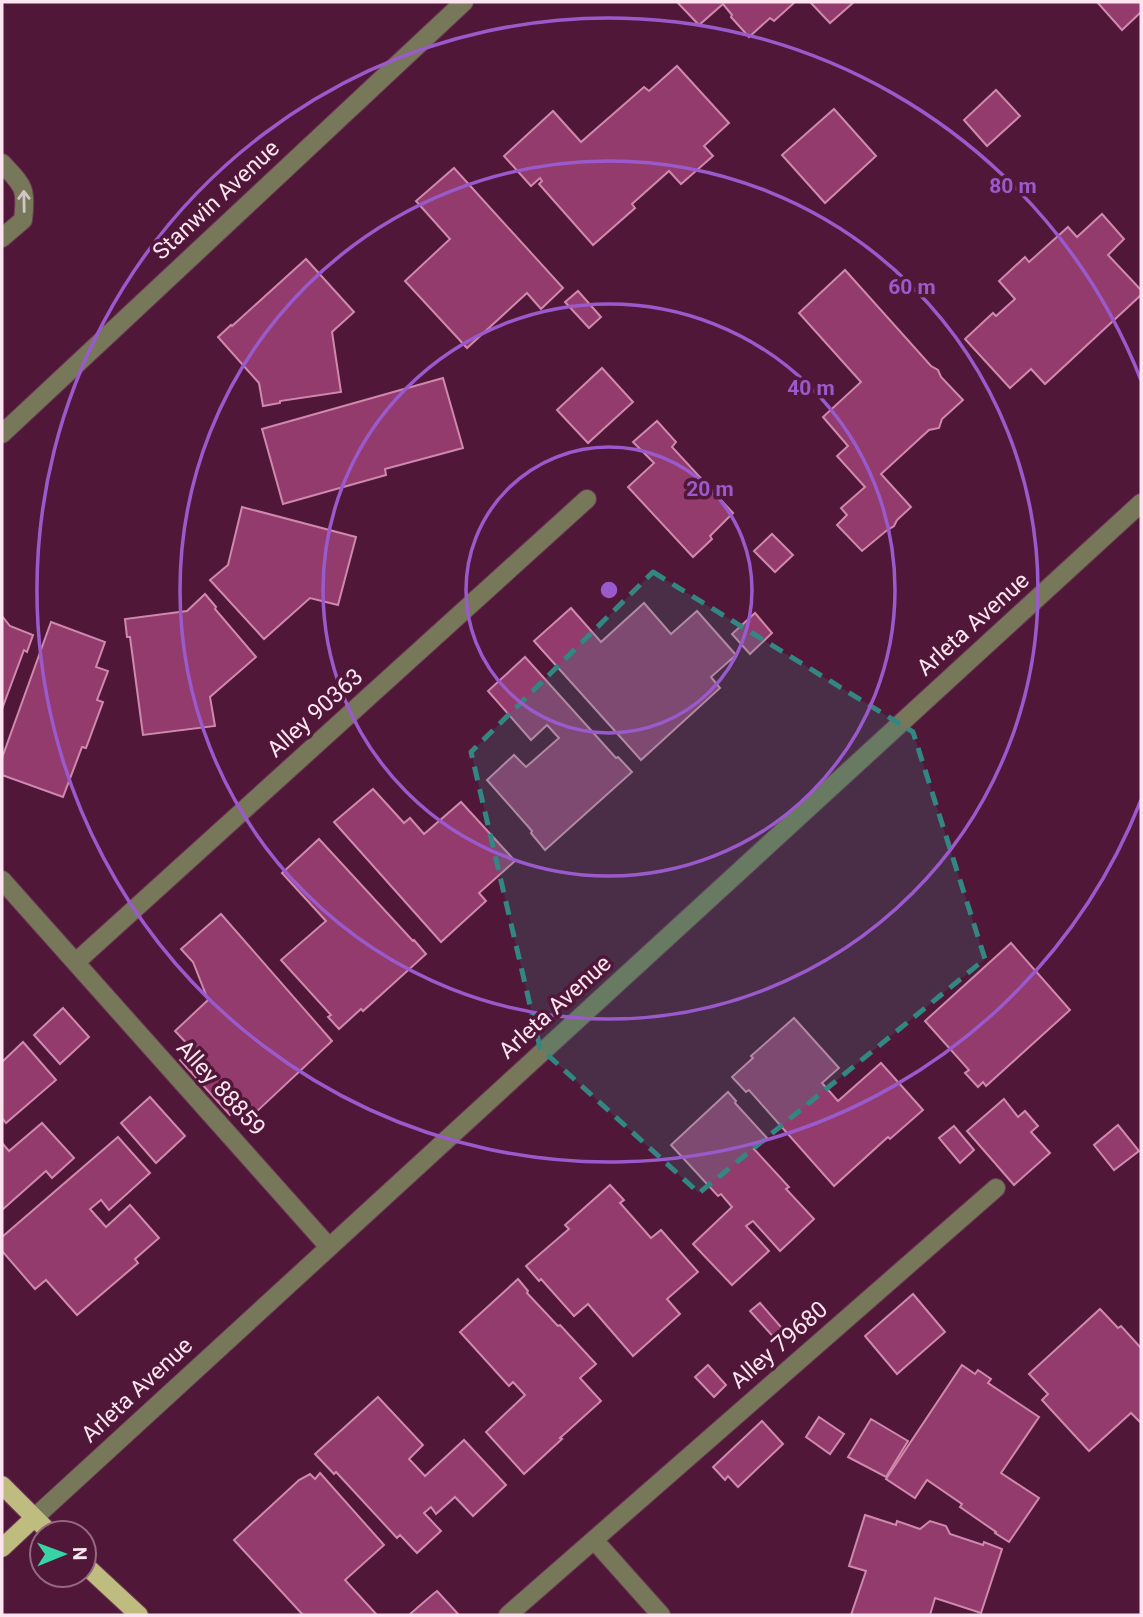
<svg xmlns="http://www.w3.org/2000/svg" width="1143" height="1617" font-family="Roboto,sans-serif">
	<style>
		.building { fill: #933b6d; stroke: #cf89ad; stroke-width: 2 }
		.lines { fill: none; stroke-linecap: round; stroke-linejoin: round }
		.minor-casing { stroke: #6c3856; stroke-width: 20 }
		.major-casing { stroke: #6c3856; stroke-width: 20 }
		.minor { stroke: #77775a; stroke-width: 18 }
		.major { stroke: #bebd7f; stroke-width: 18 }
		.oneway { stroke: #d4c4c3 }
		.marked { fill: #338782; fill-opacity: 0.2; stroke: #338782; stroke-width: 5; stroke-dasharray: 14 9; stroke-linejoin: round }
		.ring { fill: none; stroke: #9b5acb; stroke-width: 3.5 }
		.labels { text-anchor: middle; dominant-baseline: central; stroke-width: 7; stroke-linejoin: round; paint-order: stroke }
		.street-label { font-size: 23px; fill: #fce5f0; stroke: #511739 }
		.centre { fill: #9b5acb; stroke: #511739; stroke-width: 3.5 }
		.ring-label { font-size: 21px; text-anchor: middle; font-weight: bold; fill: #9b5acb; stroke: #511739; stroke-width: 7; stroke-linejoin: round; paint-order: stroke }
	</style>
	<rect width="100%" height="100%" fill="#511739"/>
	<!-- building -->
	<g class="building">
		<path d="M677 2H795L774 21 770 18 749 37 731 17 732 15 723 4 699 25Z"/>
		<path d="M810 2H854L830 23Z"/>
		<path d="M1097 2H1141V12L1122 30Z"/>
		<path d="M677 66 729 123 704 146 713 156 681 184 669 171 632 204 635 208 593 245 539 184 542 181 540 178 531 186 504 156 553 111 581 142 644 87 649 91Z"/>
		<path d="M996 90 1020 116 987 146 964 120Z"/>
		<path d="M834 109 876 156 825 203 782 155Z"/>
		<path d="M454 168 563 288 541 309 527 293 467 348 405 281 450 239 416 201Z"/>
		<path d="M1102 214 1124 239 1108 255 1141 290V295L1045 384 1031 369 1010 388 965 339 993 313 996 316 1015 299 999 281 1025 257 1029 262 1068 227 1077 237Z"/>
		<path d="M306 259 354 312 332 332 341 392 280 401V403L263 406 259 383 218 337 231 325 232 326Z"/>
		<path d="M845 270 931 366 938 370 941 377 963 400 942 419 939 428 929 430 881 474 911 507 897 520 894 526 886 531 862 551 837 525 847 515 841 508 865 487 837 456 848 446 823 417 861 382 799 313Z"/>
		<path d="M578 291 601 317 589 328 565 302Z"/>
		<path d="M602 368 633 402 588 443 557 410Z"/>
		<path d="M443 378 463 448 385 469 386 475 283 504 262 429Z"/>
		<path d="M657 421 676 442 672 447 733 513 710 536 712 539 693 557 628 487 654 463 633 442Z"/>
		<path d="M242 507 356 537 338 605 310 598 264 639 210 580 228 565Z"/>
		<path d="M772 534 793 555 775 572 754 551Z"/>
		<path d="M205 594 216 607 215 609 256 657 210 697 215 726 143 735 130 637H127L125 619 187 611Z"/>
		<path d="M644 603 671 634 697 611 736 655 711 677 720 688 641 760 534 641 571 608 601 642Z"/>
		<path d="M755 613 772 633 750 654 732 634Z"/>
		<path d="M2 616 10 626 33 635 27 652 24 650 2 709Z"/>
		<path d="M51 622 105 642 96 667 108 671 97 700 103 702 86 748 82 747 63 797 2 775V758Z"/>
		<path d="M525 657 616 758 618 757 632 772 545 850 531 833 532 831 487 780 514 755 526 767 559 738 547 725 531 740 488 691Z"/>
		<path d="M373 789 404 823 410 818 424 834 461 802 515 861 479 893 486 901 441 942 334 822Z"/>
		<path d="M319 839 413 941 414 940 426 954 363 1011 361 1009 339 1029 328 1017 331 1015 281 960 326 921 282 873Z"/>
		<path d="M221 914 332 1041 254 1114 243 1102 230 1115 180 1060 192 1049 175 1031 208 1000 193 962 181 949Z"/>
		<path d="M1011 943 1070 1010 986 1086 983 1082 978 1087 965 1073 969 1070 925 1021Z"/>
		<path d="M63 1008 89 1037 60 1064 34 1035Z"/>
		<path d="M794 1018 839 1068 822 1083 838 1101 881 1063 923 1110 890 1139 888 1137 834 1186 749 1090 746 1092 732 1077 753 1058 751 1056Z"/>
		<path d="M23 1042 56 1080 6 1123 2 1118V1062Z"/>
		<path d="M728 1092 736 1101 735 1103 767 1138 754 1149 789 1187 786 1189 814 1219 780 1251 753 1221 746 1226 769 1251 732 1285 693 1244 732 1207 721 1194 718 1196 671 1145Z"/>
		<path d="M150 1097 185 1136 156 1163 121 1123Z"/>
		<path d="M1004 1099 1018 1117 1025 1111 1038 1126 1031 1132 1050 1153 1014 1185 967 1131Z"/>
		<path d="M42 1123 74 1158 52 1178 46 1171 2 1210V1143L9 1151Z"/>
		<path d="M1118 1125 1139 1151 1114 1170 1094 1145Z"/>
		<path d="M954 1126 974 1150 960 1163 939 1138Z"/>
		<path d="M118 1137 150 1173 109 1210 101 1200 90 1209 106 1227 130 1205 159 1238 135 1259 138 1263 77 1315 46 1280 35 1289 2 1251V1237Z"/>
		<path d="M610 1185 624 1200 620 1203 651 1238 661 1230 698 1272 667 1299 680 1314 633 1356 588 1304 574 1316 541 1279 539 1281 526 1266 569 1229 565 1225Z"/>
		<path d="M518 1279 528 1291 527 1293 558 1326 560 1325 596 1364 580 1378 601 1401 560 1438 562 1439 524 1474 486 1432 525 1395 513 1382 509 1386 460 1332Z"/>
		<path d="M913 1294 945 1332 897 1374 865 1336Z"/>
		<path d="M760 1303 787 1334 778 1342 750 1311Z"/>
		<path d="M1100 1309 1118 1328 1121 1326 1141 1348V1423L1131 1413 1089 1451 1042 1400 1048 1394 1029 1374Z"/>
		<path d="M708 1365 726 1385 714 1397 695 1377Z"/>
		<path d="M962 1365 975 1374 978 1370 991 1379 988 1383 1039 1417 1001 1473 1039 1498 1009 1542 995 1533 996 1532 960 1507 962 1504 927 1480 915 1498 886 1479Z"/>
		<path d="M378 1397 423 1445 409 1459 425 1476 464 1440 506 1485 473 1516 455 1497 436 1514 431 1507 424 1513 441 1531 417 1553 400 1535 397 1538 336 1472 334 1474 315 1454Z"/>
		<path d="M819 1417 844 1434 830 1454 806 1437Z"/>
		<path d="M871 1419 908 1441 886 1477 848 1457Z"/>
		<path d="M762 1421 783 1444 738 1487 728 1476 725 1480 713 1467Z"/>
		<path d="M320 1473 384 1545 345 1580 377 1615H303L234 1540 299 1480 310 1474 315 1479Z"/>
		<path d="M865 1515 896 1525 897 1521 920 1529 930 1521 946 1526 950 1534 983 1545 984 1542 1002 1549 981 1613 935 1598 930 1615H851L866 1571 849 1566Z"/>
		<path d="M437 1591 459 1615H409L432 1595Z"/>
	</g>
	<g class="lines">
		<!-- minor casing -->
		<g class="minor-casing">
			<g id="minor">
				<path d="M2 163C23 186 27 187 23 220L2 238"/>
				<path d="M2 434 464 2"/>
				<path d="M2 880 329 1247"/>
				<path d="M76 962 587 499"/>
				<path d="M34 1518 1141 503"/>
				<path d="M594 1540 661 1615"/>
				<path d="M508 1615 996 1188"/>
			</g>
		</g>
		<!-- major casing -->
		<g class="major-casing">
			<g id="major">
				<path d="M2 1485 50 1533"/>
				<path d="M2 1548 34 1518"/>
				<path d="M84 1564 139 1615"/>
			</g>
		</g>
		<!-- minor -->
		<use href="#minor" class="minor"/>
		<!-- major -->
		<use href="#major" class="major"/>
	</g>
	<!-- one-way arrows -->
	<defs><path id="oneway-shaft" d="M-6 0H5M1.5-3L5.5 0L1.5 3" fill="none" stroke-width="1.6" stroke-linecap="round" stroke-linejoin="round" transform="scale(1.75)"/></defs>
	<use class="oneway" href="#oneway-shaft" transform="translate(24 201) rotate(-91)"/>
	<!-- marked area -->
	<path class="marked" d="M653 572 913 732 985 959 699 1193 540 1048 471 752Z"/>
	<!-- distance rings -->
	<g class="ring">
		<circle cx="609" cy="590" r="143"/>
		<circle cx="609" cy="590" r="286"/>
		<circle cx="609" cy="590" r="429"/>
		<path d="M1141 800A572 572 0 1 1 1141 380"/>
	</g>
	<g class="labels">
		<!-- street labels -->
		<g class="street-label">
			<text transform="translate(216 200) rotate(-43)">Stanwin Avenue</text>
			<text transform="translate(973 624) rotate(-42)">Arleta Avenue</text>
			<text transform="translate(315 713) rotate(-42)">Alley 90363</text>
			<text transform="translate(555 1007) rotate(-42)">Arleta Avenue</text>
			<text transform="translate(221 1088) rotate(48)">Alley 88859</text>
			<text transform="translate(779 1345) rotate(-41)">Alley 79680</text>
			<text transform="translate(137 1390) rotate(-43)">Arleta Avenue</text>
		</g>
	</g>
	<circle cx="609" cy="590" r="10" class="centre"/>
	<g class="ring-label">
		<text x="1013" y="193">80 m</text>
		<text x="912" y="294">60 m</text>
		<text x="811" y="395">40 m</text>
		<text x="710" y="496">20 m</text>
	</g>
	<!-- border -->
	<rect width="1143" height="1617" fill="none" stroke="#fce5f0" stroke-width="7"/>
	<!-- north arrow -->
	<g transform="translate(63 1554) rotate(89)"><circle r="33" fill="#511739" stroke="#956982" stroke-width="2"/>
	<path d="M0-5L12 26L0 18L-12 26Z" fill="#39d4a5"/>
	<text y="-10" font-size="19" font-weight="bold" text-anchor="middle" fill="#fce5f0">N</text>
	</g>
</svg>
